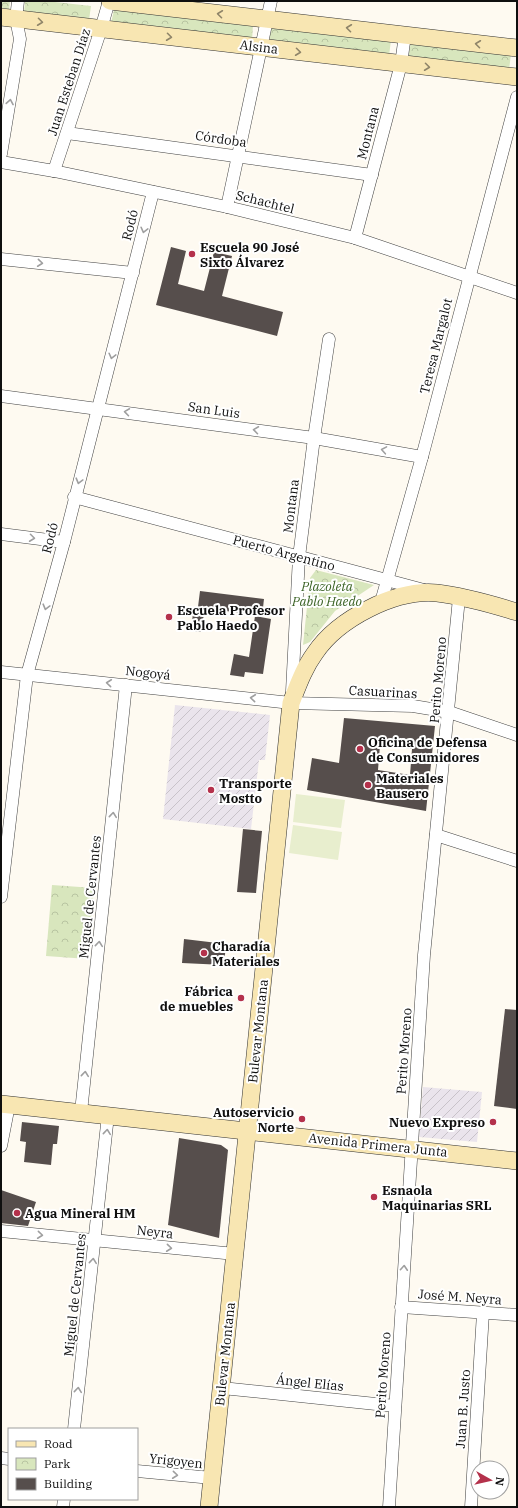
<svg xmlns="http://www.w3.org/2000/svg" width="518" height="1508" font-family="'IBM Plex Serif',serif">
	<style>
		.industrial { fill: url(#industrial-furrows) }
		.park { fill: url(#park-crowns) }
		.pitch { fill: #e8eece }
		.building { fill: #564e4c; fill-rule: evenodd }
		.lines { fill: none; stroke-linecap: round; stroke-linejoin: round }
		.minor-casing { stroke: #424242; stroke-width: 13 }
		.secondary-casing { stroke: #313131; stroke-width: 18 }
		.minor { stroke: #fff; stroke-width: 12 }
		.secondary { stroke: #f8e6b2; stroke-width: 17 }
		.oneway { stroke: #8f8569 }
		.oneway2 { stroke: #9f9f9f }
		.poi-dot { fill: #b4314b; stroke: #fff; stroke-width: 1.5 }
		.labels { text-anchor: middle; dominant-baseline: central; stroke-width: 4; stroke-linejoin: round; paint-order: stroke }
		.street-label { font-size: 13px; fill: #0f0f0f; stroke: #fff }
		.poi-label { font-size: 13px; font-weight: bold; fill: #0f0f0f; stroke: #fff; text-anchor: start }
		.park-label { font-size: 13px; font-style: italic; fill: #3a6224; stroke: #fff }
	</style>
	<defs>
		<pattern id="industrial-furrows" width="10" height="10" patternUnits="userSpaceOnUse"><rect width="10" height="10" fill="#eae4ec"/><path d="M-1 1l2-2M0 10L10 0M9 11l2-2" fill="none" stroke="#c8c2c9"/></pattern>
		<pattern id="park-crowns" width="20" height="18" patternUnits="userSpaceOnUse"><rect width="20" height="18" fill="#d8e6bd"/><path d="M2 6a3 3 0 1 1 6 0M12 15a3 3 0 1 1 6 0" fill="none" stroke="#b8c4a1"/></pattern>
	</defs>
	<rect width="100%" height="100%" fill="#fefaf1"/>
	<!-- industrial -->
	<g class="industrial">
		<path d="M175 705 270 715 265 760H259L251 829 163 819Z"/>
		<path d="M423 1087 482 1092 477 1142 419 1137Z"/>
	</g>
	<!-- park -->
	<g class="park">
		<path d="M1 1H10L9 10 1 9Z"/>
		<path d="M25 1H46L91 6 89 20 24 14Z"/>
		<path d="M114 10 253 24 252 41 111 23Z"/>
		<path d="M271 25 391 40 389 56 269 43Z"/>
		<path d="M411 42 511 54 509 70 408 58Z"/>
		<path d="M316 570 374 585 335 611 310 642 303 645 310 578Z"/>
		<path d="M52 885 94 888 88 959 46 956Z"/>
	</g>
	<!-- pitch -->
	<g class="pitch">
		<path d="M296 794 345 800 341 828 293 822Z"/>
		<path d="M293 825 342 832 338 860 289 853Z"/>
	</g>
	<!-- building -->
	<g class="building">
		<path d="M171 247 186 251 178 284 204 291 214 252 232 256 222 296 283 312 277 336 156 305Z"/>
		<path d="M200 591 264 599 262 616 198 607Z"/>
		<path d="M193 613 204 614 201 632 191 631Z"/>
		<path d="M255 616 271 619 263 674 245 672 244 677 230 675 234 654 249 657Z"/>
		<path d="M344 718 435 726 426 811 307 790 312 758 339 763ZM380 745 412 749 410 775 378 770Z"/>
		<path d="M243 829 262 831 256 893 237 892Z"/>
		<path d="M184 939 226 944 224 965 182 963Z"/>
		<path d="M505 1009 517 1010V1109L494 1106Z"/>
		<path d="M22 1122 59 1126 57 1144H53L51 1165 24 1162 26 1142 20 1141Z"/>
		<path d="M179 1138 221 1145 228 1150 219 1238 168 1225Z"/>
		<path d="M1 1190 36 1202 28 1226 1 1223Z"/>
	</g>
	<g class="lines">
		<!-- minor casing -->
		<g class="minor-casing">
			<g id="minor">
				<path d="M67 133 372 175"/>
				<path d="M1 154 20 39 16 19 18 1"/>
				<path d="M1 162 54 171 227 207 355 238 517 293"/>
				<path d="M54 171 101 29 109 1"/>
				<path d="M227 207 271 1"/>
				<path d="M355 238 401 64 405 35"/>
				<path d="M1 259 133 273"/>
				<path d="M1 396 314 438 422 457"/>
				<path d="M74 497 424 590"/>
				<path d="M1 534 64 542"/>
				<path d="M381 602 422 457 517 97"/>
				<path d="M1 672 291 703 413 706 449 712 517 735"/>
				<path d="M292 691 299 557 314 438 329 339"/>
				<path d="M436 835 517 861"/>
				<path d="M1 897 27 675 64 542 153 192"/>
				<path d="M81 1112 126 685"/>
				<path d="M1 1146 9 1105"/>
				<path d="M1 1231 235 1254"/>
				<path d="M401 1307 517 1315"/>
				<path d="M222 1388 395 1406"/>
				<path d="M74 1429 108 1115"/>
				<path d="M1 1458 9 1459"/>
				<path d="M137 1471 212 1478"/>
				<path d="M63 1507 64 1499"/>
				<path d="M389 1507 424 955 459 598"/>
				<path d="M471 1507 483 1313"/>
			</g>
		</g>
		<!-- secondary casing -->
		<g class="secondary-casing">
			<g id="secondary">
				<path d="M110 1 517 48"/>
				<path d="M1 17 517 77"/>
				<path d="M1 1104 517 1161"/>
				<path d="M209 1507 291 703C298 685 304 668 315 653 338 619 395 589 437 593 463 596 491 604 517 612"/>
			</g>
		</g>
		<!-- minor -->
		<use href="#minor" class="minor"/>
		<!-- secondary -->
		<use href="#secondary" class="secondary"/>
	</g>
	<!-- one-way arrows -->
	<defs><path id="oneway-chevron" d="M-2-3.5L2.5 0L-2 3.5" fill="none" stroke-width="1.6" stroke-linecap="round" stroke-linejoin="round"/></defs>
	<g class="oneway">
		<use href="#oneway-chevron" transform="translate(220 14) rotate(-173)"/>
		<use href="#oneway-chevron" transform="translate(40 22) rotate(7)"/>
		<use href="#oneway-chevron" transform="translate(349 28) rotate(-173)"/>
		<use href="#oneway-chevron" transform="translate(169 37) rotate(7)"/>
		<use href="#oneway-chevron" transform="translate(478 44) rotate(-173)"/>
		<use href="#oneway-chevron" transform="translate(298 52) rotate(7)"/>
		<use href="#oneway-chevron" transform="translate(427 67) rotate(7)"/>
	</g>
	<g class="oneway2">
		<use href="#oneway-chevron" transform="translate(10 102) rotate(-80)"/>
		<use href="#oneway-chevron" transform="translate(144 230) rotate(104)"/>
		<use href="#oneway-chevron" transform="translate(40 263) rotate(6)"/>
		<use href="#oneway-chevron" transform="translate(112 356) rotate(104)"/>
		<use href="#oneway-chevron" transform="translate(127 412) rotate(-172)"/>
		<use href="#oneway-chevron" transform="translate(256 430) rotate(-172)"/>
		<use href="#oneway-chevron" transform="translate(384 450) rotate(-170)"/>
		<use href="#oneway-chevron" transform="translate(79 481) rotate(105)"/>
		<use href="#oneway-chevron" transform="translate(32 538) rotate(7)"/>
		<use href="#oneway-chevron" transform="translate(46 607) rotate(105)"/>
		<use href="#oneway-chevron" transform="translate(109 683) rotate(-174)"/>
		<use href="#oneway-chevron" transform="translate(253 698) rotate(-174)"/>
		<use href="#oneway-chevron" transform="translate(113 815) rotate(-84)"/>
		<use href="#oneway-chevron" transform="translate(99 944) rotate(-84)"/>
		<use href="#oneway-chevron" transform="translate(85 1074) rotate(-84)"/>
		<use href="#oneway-chevron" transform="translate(107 1132) rotate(-84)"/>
		<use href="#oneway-chevron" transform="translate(40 1235) rotate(6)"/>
		<use href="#oneway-chevron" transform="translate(169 1248) rotate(6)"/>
		<use href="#oneway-chevron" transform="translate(93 1261) rotate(-84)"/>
		<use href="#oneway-chevron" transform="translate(404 1268) rotate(-86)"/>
		<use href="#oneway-chevron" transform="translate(78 1390) rotate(-84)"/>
		<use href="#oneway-chevron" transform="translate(175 1475) rotate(6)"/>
	</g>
	<!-- markers -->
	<g class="poi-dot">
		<circle cx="192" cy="254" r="4"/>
		<circle cx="169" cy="617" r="4"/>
		<circle cx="360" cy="749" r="4"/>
		<circle cx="368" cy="785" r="4"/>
		<circle cx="211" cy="790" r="4"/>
		<circle cx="204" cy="953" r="4"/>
		<circle cx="241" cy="998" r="4"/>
		<circle cx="302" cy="1119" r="4"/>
		<circle cx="493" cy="1122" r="4"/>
		<circle cx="374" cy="1197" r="4"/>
		<circle cx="17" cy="1213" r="4"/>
	</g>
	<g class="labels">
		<!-- street labels -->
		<g class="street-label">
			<text transform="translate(259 47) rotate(7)">Alsina</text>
			<text transform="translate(69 82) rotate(-72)">Juan Esteban Díaz</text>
			<text transform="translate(368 133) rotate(-76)">Montana</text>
			<text transform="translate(221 139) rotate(8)">Córdoba</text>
			<text transform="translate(265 202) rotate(14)">Schachtel</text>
			<text transform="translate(130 225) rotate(-76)">Rodó</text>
			<text transform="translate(436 346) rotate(-76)">Teresa Margalot</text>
			<text transform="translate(214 410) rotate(8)">San Luis</text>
			<text transform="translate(291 506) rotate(-83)">Montana</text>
			<text transform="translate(50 538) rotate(-76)">Rodó</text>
			<text transform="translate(284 553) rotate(15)">Puerto Argentino</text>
			<text transform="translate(148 673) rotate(6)">Nogoyá</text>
			<text transform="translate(438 680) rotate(-85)">Perito Moreno</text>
			<text transform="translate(383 692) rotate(3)">Casuarinas</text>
			<text transform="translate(90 897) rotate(-84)">Miguel de Cervantes</text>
			<text transform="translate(258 1031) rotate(-84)">Bulevar Montana</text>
			<text transform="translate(404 1051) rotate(-86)">Perito Moreno</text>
			<text transform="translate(378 1145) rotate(6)">Avenida Primera Junta</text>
			<text transform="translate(155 1232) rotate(6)">Neyra</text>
			<text transform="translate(75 1295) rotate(-84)">Miguel de Cervantes</text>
			<text transform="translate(460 1297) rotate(4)">José M. Neyra</text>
			<text transform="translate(225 1354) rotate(-84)">Bulevar Montana</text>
			<text transform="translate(383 1375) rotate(-86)">Perito Moreno</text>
			<text transform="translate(310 1383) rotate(6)">Ángel Elías</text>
			<text transform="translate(463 1409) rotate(-86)">Juan B. Justo</text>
			<text transform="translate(176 1461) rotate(6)">Yrigoyen</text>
		</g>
		<!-- poi labels -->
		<g class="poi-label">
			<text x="200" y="247">Escuela 90 José<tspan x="200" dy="15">Sixto Álvarez</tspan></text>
			<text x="177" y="610">Escuela Profesor<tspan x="177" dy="15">Pablo Haedo</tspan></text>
			<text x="368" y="742">Oficina de Defensa<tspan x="368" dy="15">de Consumidores</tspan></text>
			<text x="376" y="778">Materiales<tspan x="376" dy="15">Bausero</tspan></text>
			<text x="219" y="783">Transporte<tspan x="219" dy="15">Mostto</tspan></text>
			<text x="212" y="946">Charadía<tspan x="212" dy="15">Materiales</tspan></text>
			<text x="233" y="991" text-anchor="end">Fábrica<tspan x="233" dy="15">de muebles</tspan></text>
			<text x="294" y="1112" text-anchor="end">Autoservicio<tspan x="294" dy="15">Norte</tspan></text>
			<text x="485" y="1122" text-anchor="end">Nuevo Expreso</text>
			<text x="382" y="1190">Esnaola<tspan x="382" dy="15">Maquinarias SRL</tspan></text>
			<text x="25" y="1213">Agua Mineral HM</text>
		</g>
		<!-- park labels -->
		<g class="park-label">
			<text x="327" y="586">Plazoleta<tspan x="327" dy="15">Pablo Haedo</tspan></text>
		</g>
	</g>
	<!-- border -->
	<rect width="518" height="1508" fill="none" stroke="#0f0f0f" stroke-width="4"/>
	<!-- legend -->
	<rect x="8" y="1428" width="130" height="72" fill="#ffffff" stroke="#9f9f9f"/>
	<rect x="16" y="1441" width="20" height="6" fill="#f8e6b2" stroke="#9f9f9f"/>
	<text x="44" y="1448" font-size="12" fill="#0f0f0f">Road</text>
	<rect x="16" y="1458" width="20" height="12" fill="url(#park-crowns)" stroke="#9f9f9f"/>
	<text x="44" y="1468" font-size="12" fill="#0f0f0f">Park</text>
	<rect x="16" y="1478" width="20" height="12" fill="#564e4c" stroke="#9f9f9f"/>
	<text x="44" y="1488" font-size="12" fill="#0f0f0f">Building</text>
	<!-- north arrow -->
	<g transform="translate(490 1480) rotate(98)"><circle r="19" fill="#ffffff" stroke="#9f9f9f"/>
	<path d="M0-3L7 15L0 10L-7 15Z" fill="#b4314b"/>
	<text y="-6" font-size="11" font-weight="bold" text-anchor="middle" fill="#0f0f0f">N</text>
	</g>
</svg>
